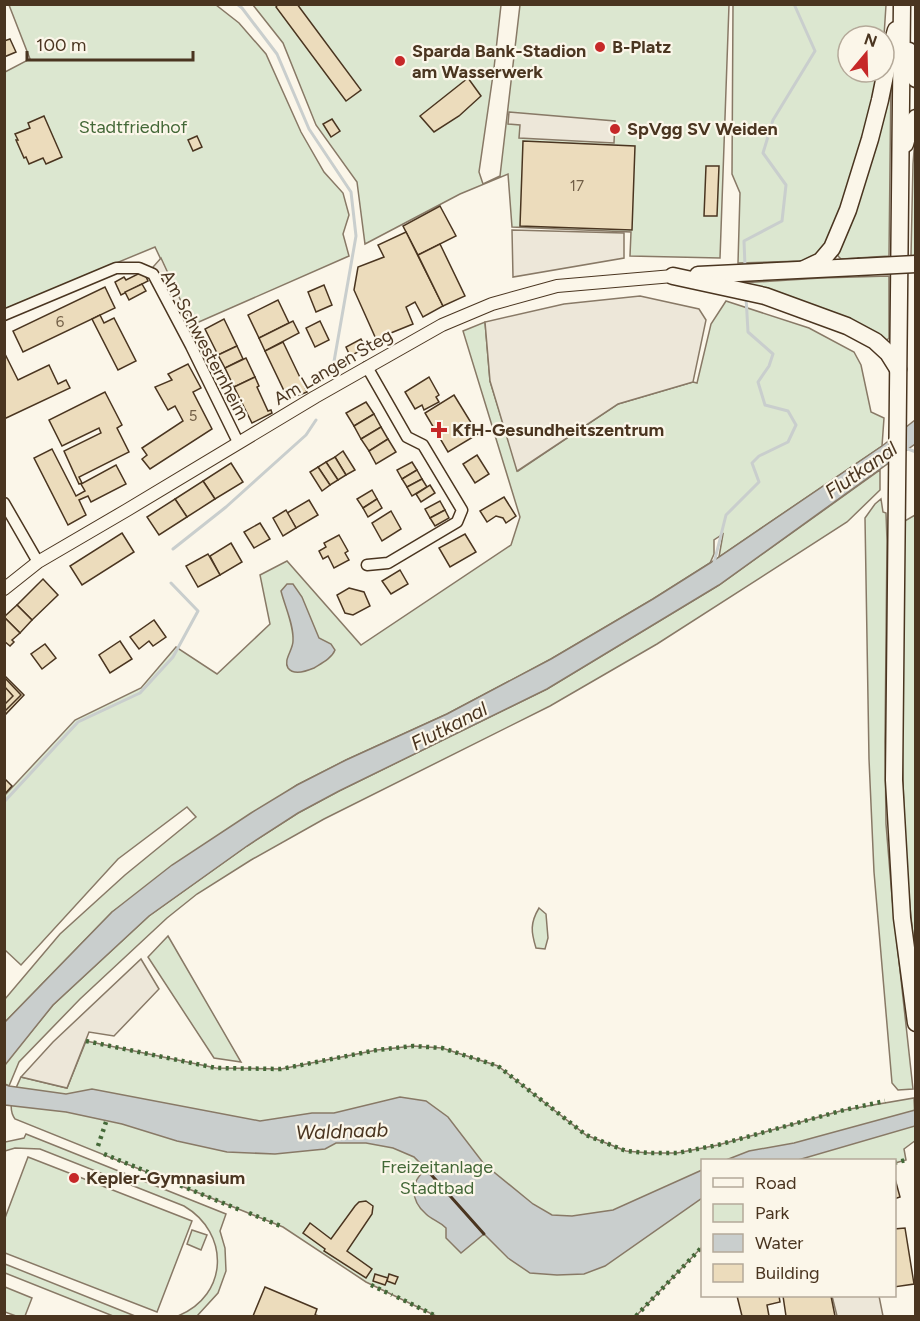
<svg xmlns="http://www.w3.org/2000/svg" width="920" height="1321" font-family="Figtree,sans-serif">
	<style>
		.green { fill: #dce7d0; stroke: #887966; stroke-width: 1.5 }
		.parking { fill: #ede7d9; stroke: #887966; stroke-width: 1.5 }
		.water { fill: #c9cecd; stroke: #887966; stroke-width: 1.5 }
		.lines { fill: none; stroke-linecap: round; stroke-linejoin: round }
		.stream { stroke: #c9cecd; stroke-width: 3 }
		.building { fill: #ecdcbc; stroke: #4a3520; stroke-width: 1.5 }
		.minor-casing { stroke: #4a3520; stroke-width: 13 }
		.tertiary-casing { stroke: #4a3520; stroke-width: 14 }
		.primary-casing { stroke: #4a3520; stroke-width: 19 }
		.minor { stroke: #fbf6e9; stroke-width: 10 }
		.tertiary { stroke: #fbf6e9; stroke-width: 12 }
		.primary { stroke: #fbf6e9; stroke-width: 16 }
		.primary-bridge-casing { stroke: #4a3520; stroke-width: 19; stroke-linecap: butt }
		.primary-bridge { stroke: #fbf6e9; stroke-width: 16 }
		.hedge { stroke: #436837; stroke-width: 4.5; stroke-dasharray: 3 4.5; stroke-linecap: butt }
		.wall { stroke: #4a3520; stroke-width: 3 }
		.poi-dot { fill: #c62828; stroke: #fbf6e9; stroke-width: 2 }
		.labels { text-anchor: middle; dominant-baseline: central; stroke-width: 4.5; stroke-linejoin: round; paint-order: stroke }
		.number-label { font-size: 15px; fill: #725f47 }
		.poi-label { font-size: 18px; font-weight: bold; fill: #4a3520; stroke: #fbf6e9; text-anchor: start }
		.park-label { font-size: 18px; fill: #436837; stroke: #fbf6e9 }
		.street-label { font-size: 18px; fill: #4a3520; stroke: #fbf6e9 }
		.water-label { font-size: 20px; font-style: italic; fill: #4a3520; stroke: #fbf6e9 }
	</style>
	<rect width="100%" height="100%" fill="#fbf6e9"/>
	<!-- green -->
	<g class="green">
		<path d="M9 5H216L239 23 266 54 301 132 324 172 343 193 349 215 343 234 349 256 192 325 155 247 5 309V72L30 59Z"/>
		<path d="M253 5H501L494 68 479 172 483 184 500 176 520 5H729L720 258 630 256 631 232 512 227 508 174 460 194 365 244 357 182 316 125 283 43Z"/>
		<path d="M733 5H886L884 36H848V72H878L859 161 826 246 816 257 802 261 738 263 740 193 732 174Z"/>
		<path d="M891 76 889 256 841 259 838 256V253Z"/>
		<path d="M915 137 916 255 911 256 913 164Z"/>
		<path d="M889 276V338L885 342 741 283 821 278Z"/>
		<path d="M726 301 809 328 854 352 861 365 871 412 884 418 882 446 719 557 723 534 714 540V554L710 563 653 599 551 659 447 714 346 760 297 785 112 912 5 1022V999L60 934 125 875 196 817 187 807 118 859 21 965 5 950V795L75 720 141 688 176 647 217 674 270 624 260 575 287 561 361 645 511 545 520 517 463 331 485 322 490 381 518 471 618 404 693 382 697 383 711 324Z"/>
		<path d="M880 470V490L847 522 657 644 550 706 324 819 251 860 197 894 167 918 80 999 19 1062 9 1086 5 1084 4 1065 53 1005 149 916 247 846 298 813 339 791 547 689 719 585Z"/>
		<path d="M881 499 883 512 886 513 887 541 885 741 886 824 892 897 913 1089 898 1090 892 1083 874 872 869 759 865 518 875 504Z"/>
		<path d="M915 515V953C897 810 903 665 903 522Z"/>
		<path d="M539 908 546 914 548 938 545 949 536 948C531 932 530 923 539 908Z"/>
		<path d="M168 936 241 1062 214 1058 148 957Z"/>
		<path d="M86 1041 216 1068 281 1069 377 1050 413 1046 442 1048 498 1066 586 1135 626 1151 649 1153H677L718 1145 844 1110 914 1098 916 1140 904 1149 906 1160 895 1163 894 1160H702V1247L636 1316H436L366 1282 283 1227 15 1119C6 1107 15 1090 21 1077L67 1088Z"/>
		<path d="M26 1134 226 1214 220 1231 225 1248 226 1271 218 1293 197 1316H178C229 1295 230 1233 184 1206L40 1149 15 1148 5 1151V1142L24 1138Z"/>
		<path d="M28 1157 192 1221 157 1312 5 1253V1218Z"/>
		<path d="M192 1230 207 1235 201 1250 187 1244Z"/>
		<path d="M5 1264 135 1316H113L5 1273Z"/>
		<path d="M5 1287 32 1298 25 1316H16L5 1312Z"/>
	</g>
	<!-- parking -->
	<g class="parking">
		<path d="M509 112 615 121 614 143 519 138 520 125 508 124Z"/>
		<path d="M512 230 624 233V258L513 277Z"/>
		<path d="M161 258 191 323 186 331 153 267Z"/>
		<path d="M640 296 699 309 706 320 693 382 618 404 517 471 490 381 485 322 564 304Z"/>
		<path d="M141 959 159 989 114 1036 89 1032 67 1088 21 1077 53 1042Z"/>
		<path d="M832 1296H879L883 1316H837Z"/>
	</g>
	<!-- water -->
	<g class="water">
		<path d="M915 420V444L719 585 547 689 339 791 298 813 247 846 149 916 53 1005 5 1065V1022L112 912 172 865 251 813 297 785 346 760 447 714 551 659 653 599 710 563 882 446Z"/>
		<path d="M287 584H293L302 597 319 638 331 644 335 650C332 658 322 663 314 668 307 671 294 676 288 668 283 660 293 650 293 641 294 625 285 607 281 591Z"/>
		<path d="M4 1084 9 1086 66 1094 92 1089 260 1121 312 1113H334L400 1097 426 1101 448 1117 484 1164 533 1204 552 1215 572 1216 613 1210 702 1170V1198L605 1266 584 1274 557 1275 530 1273 508 1258 484 1234 461 1253 446 1238V1228C439 1221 432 1220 426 1214 410 1200 410 1182 426 1169L414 1157 393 1148 366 1143H336L325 1149 275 1154 227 1152 177 1141 122 1124 66 1112 5 1105Z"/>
		<path d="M915 1110V1126L798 1160H726L749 1151 794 1143Z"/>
	</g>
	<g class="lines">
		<!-- stream -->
		<g class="stream">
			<path d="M237 4 242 8 277 54 309 129 351 192 356 236 332 373"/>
			<path d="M745 266 744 241 782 221 786 185 763 153 773 120 815 51 794 4"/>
			<path d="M908 449 916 452"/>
			<path d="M173 549 226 507 306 435 316 420"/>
			<path d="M714 563 726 515 759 482 752 463 759 456 788 442 796 425 788 411 765 405 758 382 769 366 773 354 748 332 746 297"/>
			<path d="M4 802 78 722 140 693 173 657 198 611 171 583"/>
		</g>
	</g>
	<!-- building -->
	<g class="building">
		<path d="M297 4 361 90 346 101 276 7 278 4Z"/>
		<path d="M10 39 16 52 4 57V41Z"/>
		<path d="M468 78 481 96 459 116 434 132 420 116Z"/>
		<path d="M44 116 62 157 46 164 43 158 29 164 26 157 24 158 16 140H18L15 134 30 128 28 123Z"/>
		<path d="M332 119 340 131 331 137 323 124Z"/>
		<path d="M197 136 202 147 193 151 188 140Z"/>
		<path d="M523 141 635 146 632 230 520 226Z"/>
		<path d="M706 166H719L717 216H704Z"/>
		<path d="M440 206 456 236 418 255 403 226Z"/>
		<path d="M406 232 443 306 423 317 415 302 406 307 413 324 376 339 354 290 358 267 384 257 378 245Z"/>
		<path d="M440 244 465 296 443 306 418 255Z"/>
		<path d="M140 273 145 275 148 281 121 295 115 282 124 277 126 280Z"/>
		<path d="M142 284 146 291 129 300 125 292Z"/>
		<path d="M324 285 332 305 316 312 308 292Z"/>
		<path d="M105 287 115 308 23 352 13 331Z"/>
		<path d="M278 300 289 323 259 338 248 315Z"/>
		<path d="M100 315 104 323 114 318 136 361 118 370 92 319Z"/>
		<path d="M224 319 237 346 218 355 205 329Z"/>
		<path d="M293 321 299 333 265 351 259 338Z"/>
		<path d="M320 321 329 340 315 347 306 328Z"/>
		<path d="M361 339 366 348 350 356 346 347Z"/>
		<path d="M283 342 307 392 288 399 265 351Z"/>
		<path d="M237 346 243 359 225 368 218 355Z"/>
		<path d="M4 352 18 380 49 365 58 384 66 380 70 388 4 419Z"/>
		<path d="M246 358 255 377 234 387 225 368Z"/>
		<path d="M188 364 201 388 193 392 212 429 150 469 142 459 147 455 142 448 183 421 175 406 168 410 155 387 172 380 168 374Z"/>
		<path d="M255 377 259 386 257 387 268 411 271 410 272 413 252 423 234 387Z"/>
		<path d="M429 377 439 395 436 397 439 402 424 410 422 405 415 409 405 392Z"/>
		<path d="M105 392 122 425 117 428 129 452 79 477 82 483 79 484 64 451 101 433 99 428 62 446 49 420Z"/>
		<path d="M454 395 478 434 448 452 425 413Z"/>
		<path d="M366 402 374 414 354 426 346 413Z"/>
		<path d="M374 414 381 427 361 439 354 426Z"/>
		<path d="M381 427 388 439 369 451 361 439Z"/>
		<path d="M388 439 396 452 376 464 369 451Z"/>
		<path d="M52 449 76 496 85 491 81 484 116 465 126 484 91 502 88 496 79 500 86 515 68 525 34 458Z"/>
		<path d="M343 451 355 470 346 475 335 457Z"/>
		<path d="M477 455 489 474 475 483 463 464Z"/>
		<path d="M335 457 346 475 338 480 326 462Z"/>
		<path d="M326 462 338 480 330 485 318 467Z"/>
		<path d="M412 462 417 470 402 479 397 470Z"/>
		<path d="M231 463 243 482 215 499 203 481Z"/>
		<path d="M318 467 330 485 322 491 310 472Z"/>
		<path d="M417 470 422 479 407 487 402 479Z"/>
		<path d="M422 479 427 487 412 496 407 487Z"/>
		<path d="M203 481 215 499 187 517 175 499Z"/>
		<path d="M430 485 435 493 421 502 416 494Z"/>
		<path d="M372 490 377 499 363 508 357 499Z"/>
		<path d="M504 497 516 516 506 523 503 518 496 516 487 522 480 511Z"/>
		<path d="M175 499 187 517 159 535 147 517Z"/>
		<path d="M377 499 382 508 368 517 363 508Z"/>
		<path d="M309 500 318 515 296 528 287 513Z"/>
		<path d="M440 501 445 510 430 518 425 509Z"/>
		<path d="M286 510 296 528 283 536 273 518Z"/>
		<path d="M445 510 449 518 435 526 430 518Z"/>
		<path d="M391 511 401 529 382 541 372 523Z"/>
		<path d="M260 523 270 539 254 548 244 532Z"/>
		<path d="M122 533 134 552 82 585 70 566Z"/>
		<path d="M465 534 476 552 450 567 439 548Z"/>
		<path d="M339 535 348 551 345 553 349 560 334 568 328 556 323 559 319 551 326 547 324 543Z"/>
		<path d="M231 543 242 562 220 575 210 556Z"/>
		<path d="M208 554 220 575 198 587 186 566Z"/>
		<path d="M400 570 408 584 391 594 382 581Z"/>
		<path d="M43 579 58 595 32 620 17 605Z"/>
		<path d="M349 588 364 592 370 606 353 615 345 613 337 595Z"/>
		<path d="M17 605 32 620 20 633 4 617Z"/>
		<path d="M4 617 20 633 12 640 14 642 10 646 4 641Z"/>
		<path d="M154 620 166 637 153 646 149 641 139 649 130 637Z"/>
		<path d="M120 641 132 659 110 673 99 655Z"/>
		<path d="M45 644 56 658 42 669 31 654Z"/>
		<path d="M4 675 24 695 4 716Z"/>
		<path d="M4 677 21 695 4 712V705L13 696 4 686Z"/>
		<path d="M4 778 12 786 4 795Z"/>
		<path d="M894 1175 900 1197 894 1199Z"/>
		<path d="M366 1201 373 1206 372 1214 347 1251 372 1269 366 1278 324 1251 325 1249 303 1233 310 1223 331 1239 355 1206 359 1202Z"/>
		<path d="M905 1228 914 1284 894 1287V1229Z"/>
		<path d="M375 1274 388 1278 385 1285 373 1281Z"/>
		<path d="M389 1274 398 1277 395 1284 387 1281Z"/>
		<path d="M265 1287 317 1309 315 1315 319 1316H253Z"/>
		<path d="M737 1296H779L780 1302 767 1305 769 1316H742Z"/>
		<path d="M783 1296H831L835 1316H786Z"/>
	</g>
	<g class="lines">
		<!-- minor casing -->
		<g class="minor-casing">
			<g id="minor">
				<path d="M4 315 116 268H139L153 274 191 346 238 442"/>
				<path d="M4 503 38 562"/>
				<path d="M367 565 388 563 457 522 462 510 423 445 407 437 367 367"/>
			</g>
		</g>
		<!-- tertiary casing -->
		<g class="tertiary-casing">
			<path id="tertiary" d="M4 589 38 562 127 510 315 397 442 325 492 304 557 286 673 276"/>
		</g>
		<!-- primary casing -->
		<g class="primary-casing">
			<g id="primary">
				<path d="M902 4 894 780 902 918 916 1023"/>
				<path d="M909 51 916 79"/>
				<path d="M905 144 910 126 916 118"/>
				<path d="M804 269 821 261 832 248 848 210 870 139 880 100 890 51 896 30"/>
				<path d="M698 275 858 267"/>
				<path d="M673 276 765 296 847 326 875 341 888 353 898 369"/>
			</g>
		</g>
		<!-- minor -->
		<use href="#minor" class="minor"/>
		<!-- tertiary -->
		<use href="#tertiary" class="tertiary"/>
		<!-- primary -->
		<use href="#primary" class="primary"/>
		<!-- primary-bridge casing -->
		<g class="primary-bridge-casing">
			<path id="primary-bridge" d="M858 267 916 264"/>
		</g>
		<!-- primary-bridge -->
		<use href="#primary-bridge" class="primary-bridge"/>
		<!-- hedge -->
		<g class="hedge">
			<path d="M86 1041 216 1068 281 1069 377 1050 413 1046 442 1048 498 1066 586 1135 626 1151 649 1153H677L718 1145 844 1110 885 1101"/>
			<path d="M98 1146 106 1122"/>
			<path d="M104 1154 240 1210"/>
			<path d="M894 1163 906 1160"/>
			<path d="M249 1213 283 1227"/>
			<path d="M371 1285 392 1295"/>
			<path d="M397 1297 436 1316"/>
			<path d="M636 1316 702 1247"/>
		</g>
		<!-- wall -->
		<path class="wall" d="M427 1170 484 1234"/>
	</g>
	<!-- markers -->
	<g class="poi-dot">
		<circle cx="600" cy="47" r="6"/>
		<circle cx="400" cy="61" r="6"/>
		<circle cx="615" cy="129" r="6"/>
		<path d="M436 421h6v6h6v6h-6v6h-6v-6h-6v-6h6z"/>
		<circle cx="74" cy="1178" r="6"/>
	</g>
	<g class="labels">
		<!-- number labels -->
		<g class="number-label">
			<text x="577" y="186">17</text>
			<text x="60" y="322">6</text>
			<text x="193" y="416">5</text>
		</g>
		<!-- poi labels -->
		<g class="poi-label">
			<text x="612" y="47">B-Platz</text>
			<text x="412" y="51">Sparda Bank-Stadion<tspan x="412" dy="21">am Wasserwerk</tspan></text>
			<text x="627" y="129">SpVgg SV Weiden</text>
			<text x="452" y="430">KfH-Gesundheitszentrum</text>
			<text x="86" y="1178">Kepler-Gymnasium</text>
		</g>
		<!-- park labels -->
		<g class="park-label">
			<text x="133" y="127">Stadtfriedhof</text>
			<text x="437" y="1167">Freizeitanlage<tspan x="437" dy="21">Stadtbad</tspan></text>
		</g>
		<!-- street labels -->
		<g class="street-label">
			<text transform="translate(205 345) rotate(62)">Am Schwesternheim</text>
			<text transform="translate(333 367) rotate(-30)">Am Langen Steg</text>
		</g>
		<!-- water labels -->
		<g class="water-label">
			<text transform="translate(861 470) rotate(-35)">Flutkanal</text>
			<text transform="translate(449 726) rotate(-27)">Flutkanal</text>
			<text transform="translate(342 1131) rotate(-2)">Waldnaab</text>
		</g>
	</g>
	<!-- border -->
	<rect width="920" height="1321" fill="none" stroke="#4a3520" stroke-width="12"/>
	<!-- legend -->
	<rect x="701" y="1159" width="195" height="138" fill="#fbf6e9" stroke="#b4a999" stroke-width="1.5"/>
	<rect x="713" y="1178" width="30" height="9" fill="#fbf6e9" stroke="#b4a999" stroke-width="1.5"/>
	<text x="755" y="1189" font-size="18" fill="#4a3520">Road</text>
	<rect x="713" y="1204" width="30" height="18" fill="#dce7d0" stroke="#b4a999" stroke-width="1.5"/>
	<text x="755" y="1219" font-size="18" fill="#4a3520">Park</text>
	<rect x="713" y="1234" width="30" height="18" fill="#c9cecd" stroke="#b4a999" stroke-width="1.5"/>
	<text x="755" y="1249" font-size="18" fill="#4a3520">Water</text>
	<rect x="713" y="1264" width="30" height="18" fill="#ecdcbc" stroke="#b4a999" stroke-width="1.5"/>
	<text x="755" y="1279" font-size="18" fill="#4a3520">Building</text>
	<!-- north arrow -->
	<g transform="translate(866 54) rotate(19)"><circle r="28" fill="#fbf6e9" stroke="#b4a999" stroke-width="1.5"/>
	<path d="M0-4.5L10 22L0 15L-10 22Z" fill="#c62828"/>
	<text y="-9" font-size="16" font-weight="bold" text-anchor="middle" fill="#4a3520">N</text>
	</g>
	<!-- scale -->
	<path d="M27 51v9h166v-9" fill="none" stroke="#4a3520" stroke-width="3"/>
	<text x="36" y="51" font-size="18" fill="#4a3520" stroke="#fbf6e9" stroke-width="4.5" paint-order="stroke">100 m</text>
</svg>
